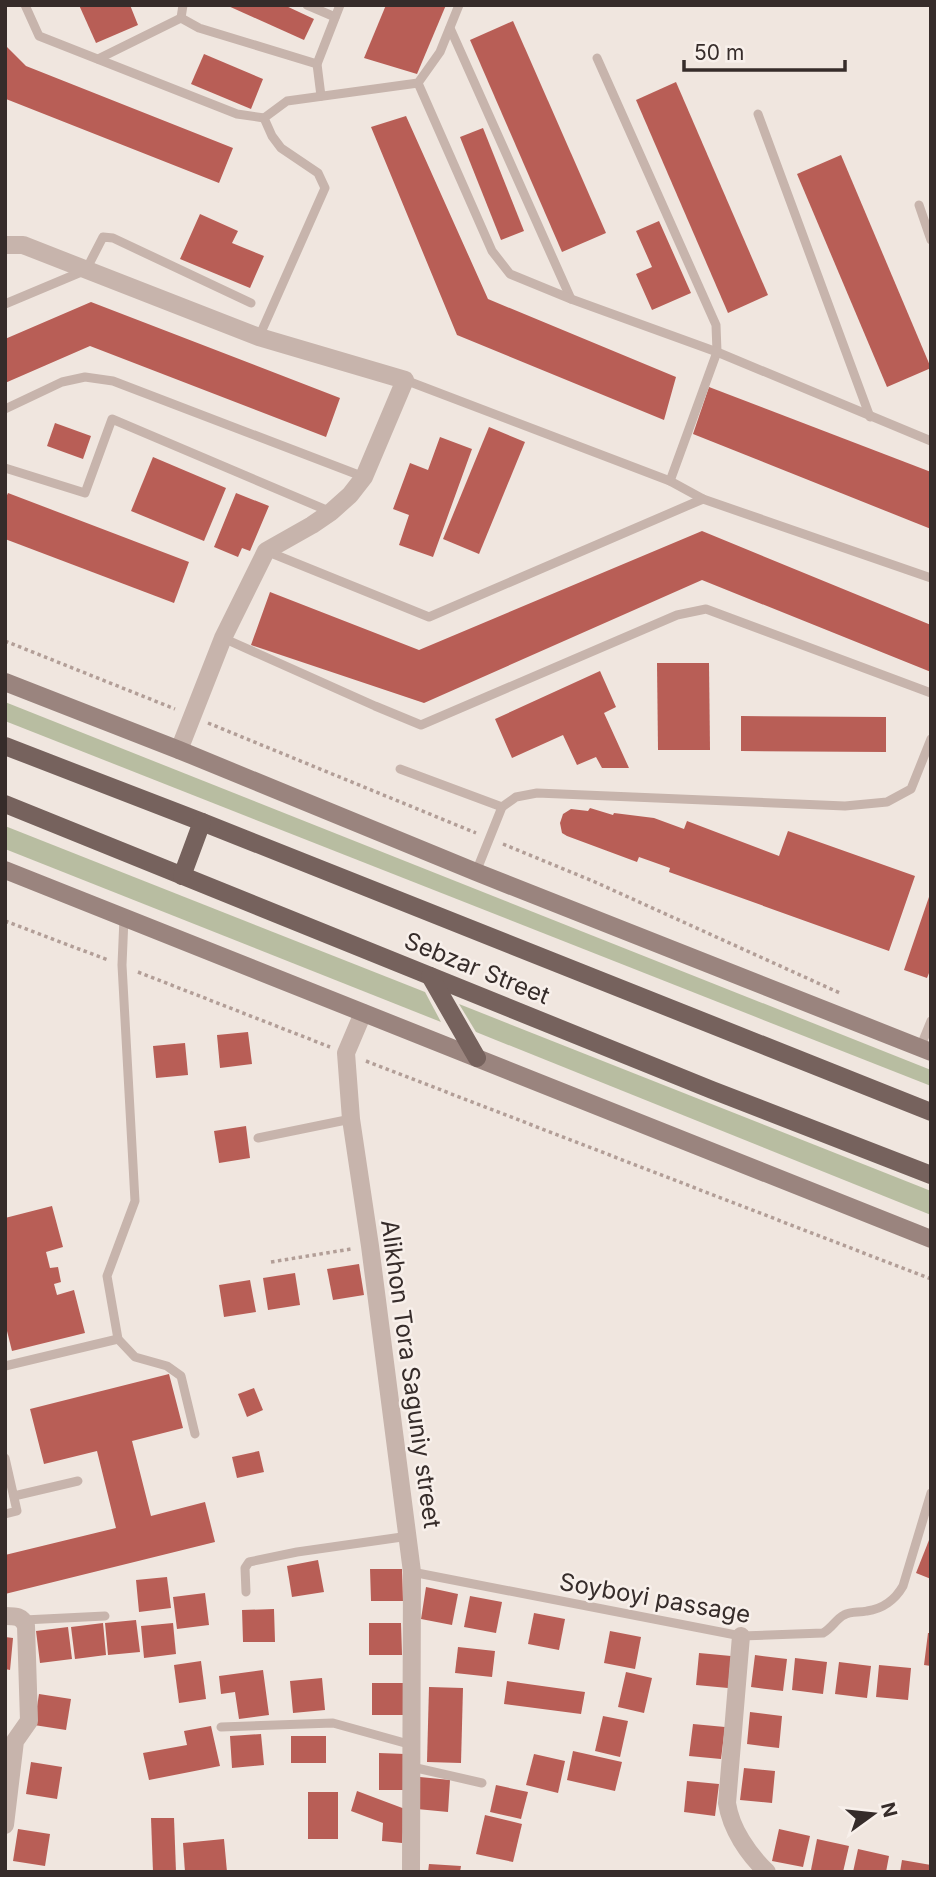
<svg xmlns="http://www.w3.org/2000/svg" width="936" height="1877" font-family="Inter,sans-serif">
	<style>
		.green { fill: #b8bda1 }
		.building { fill: #b85e56 }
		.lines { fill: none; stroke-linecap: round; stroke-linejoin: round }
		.path { stroke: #b29e97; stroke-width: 3.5; stroke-dasharray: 3.5 3.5; stroke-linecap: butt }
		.lane { stroke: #c7b4ac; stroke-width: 9 }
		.street { stroke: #c7b4ac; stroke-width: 18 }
		.secondary { stroke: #9a847e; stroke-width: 18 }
		.primary { stroke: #76625d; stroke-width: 18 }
		.labels { text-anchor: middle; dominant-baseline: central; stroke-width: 5; stroke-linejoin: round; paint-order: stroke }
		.street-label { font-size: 24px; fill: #362c2a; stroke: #f8f0eb }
	</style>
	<rect width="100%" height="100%" fill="#f0e6df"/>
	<!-- green -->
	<g class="green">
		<path d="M5 702 931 1070V1086L5 721Z"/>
		<path d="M5 826 425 992 441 1022 5 849Z"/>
		<path d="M459 1004 931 1191V1215L476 1032Z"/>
	</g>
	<!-- building -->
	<g class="building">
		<path d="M79 5H130L138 25 96 43Z"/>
		<path d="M226 5H284L314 19 304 40Z"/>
		<path d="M386 5H446L417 74 364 58Z"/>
		<path d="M513 21 606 233 562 252 470 40Z"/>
		<path d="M5 45 26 66 233 148 219 183 6 99Z"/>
		<path d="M204 54 263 79 251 109 191 84Z"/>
		<path d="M676 82 768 295 728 313 636 100Z"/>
		<path d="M406 116 488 299 676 377 664 420 457 335 371 127Z"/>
		<path d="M483 128 524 231 501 240 460 137Z"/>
		<path d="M841 155 931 368 887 387 797 174Z"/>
		<path d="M200 214 238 231 232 243 264 256 250 288 180 259Z"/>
		<path d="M659 221 691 293 652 310 636 274 652 267 636 231Z"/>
		<path d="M91 302 340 398 326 437 90 346 5 383V339Z"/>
		<path d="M709 387 931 472V529L693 434Z"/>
		<path d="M55 423 91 436 83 459 47 446Z"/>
		<path d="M489 427 525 442 479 554 443 539Z"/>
		<path d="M440 437 472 449 433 557 399 545 409 515 393 509 410 463 428 470Z"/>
		<path d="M153 457 226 488 204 541 131 511Z"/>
		<path d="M8 493 189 562 174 603 5 539V500Z"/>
		<path d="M236 493 269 506 250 551 242 548 238 557 214 547Z"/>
		<path d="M702 531 931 625V672L702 580 424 703 251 645 270 592 419 650Z"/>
		<path d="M657 663H709L710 750H658Z"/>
		<path d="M600 671 616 707 604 713 629 768H602L596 757 577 765 563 735 512 758 495 719Z"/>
		<path d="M741 716 886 717V752L741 751Z"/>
		<path d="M590 808 613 815 614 813 654 818 684 829 687 821 779 856 788 831 915 876 889 951 669 872 670 868 639 857 637 862 567 836 562 833 560 823 563 814 571 809 588 811Z"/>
		<path d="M930 894 931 968 927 978 904 970Z"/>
		<path d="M248 1032 252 1064 220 1068 217 1035Z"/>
		<path d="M185 1043 188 1075 156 1078 153 1046Z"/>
		<path d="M246 1126 250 1158 219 1163 214 1131Z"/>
		<path d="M52 1206 63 1247 46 1252 50 1268 58 1267 61 1282 54 1284 57 1295 74 1290 85 1333 12 1351 5 1323V1218Z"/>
		<path d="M359 1264 364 1295 333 1300 327 1269Z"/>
		<path d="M295 1273 300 1305 268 1310 263 1278Z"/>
		<path d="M250 1280 256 1312 224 1317 219 1285Z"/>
		<path d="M169 1374 183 1428 132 1441 151 1516 205 1502 215 1542 5 1594V1555L116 1528 97 1451 44 1464 30 1409Z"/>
		<path d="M254 1388 263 1410 247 1417 238 1394Z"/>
		<path d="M259 1451 264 1472 237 1478 232 1457Z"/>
		<path d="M931 1535V1579L916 1573Z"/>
		<path d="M318 1560 324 1592 292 1597 287 1566Z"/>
		<path d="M370 1569H402L403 1601H371Z"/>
		<path d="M167 1577 171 1608 139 1612 136 1580Z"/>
		<path d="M426 1587 458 1594 452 1625 421 1619Z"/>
		<path d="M205 1593 209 1625 177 1629 173 1597Z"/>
		<path d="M470 1596 502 1602 496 1633 464 1627Z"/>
		<path d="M274 1609 275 1642H243L242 1610Z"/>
		<path d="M534 1613 565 1619 559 1650 528 1644Z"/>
		<path d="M136 1620 140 1652 108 1655 105 1623Z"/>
		<path d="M103 1623 106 1655 75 1659 71 1627Z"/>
		<path d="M173 1623 176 1654 144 1658 141 1626Z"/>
		<path d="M369 1623H401L402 1655H369Z"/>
		<path d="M68 1627 72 1659 40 1663 36 1631Z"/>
		<path d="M610 1631 641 1637 635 1669 604 1663Z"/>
		<path d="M928 1633H931V1666L924 1665Z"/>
		<path d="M5 1637 13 1638 10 1670 5 1669Z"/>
		<path d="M458 1647 495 1651 492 1677 455 1673Z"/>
		<path d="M699 1653 731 1656 728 1688 696 1685Z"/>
		<path d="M755 1655 787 1659 783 1691 751 1687Z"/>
		<path d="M795 1658 827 1662 823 1694 792 1690Z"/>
		<path d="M201 1661 206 1699 179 1703 174 1665Z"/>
		<path d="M839 1662 871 1666 867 1698 835 1694Z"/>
		<path d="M879 1665 911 1668 908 1700 876 1697Z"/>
		<path d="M263 1670 269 1715 239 1719 235 1692 221 1694 219 1676Z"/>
		<path d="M626 1672 652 1678 644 1713 618 1707Z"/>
		<path d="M322 1678 325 1710 293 1713 290 1681Z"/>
		<path d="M507 1681 585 1692 581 1714 504 1704Z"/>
		<rect x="372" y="1683" width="32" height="32"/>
		<path d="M429 1687 463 1688 461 1763 427 1762Z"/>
		<path d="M39 1694 71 1699 66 1730 34 1725Z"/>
		<path d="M750 1712 782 1716 779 1748 747 1744Z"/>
		<path d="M603 1716 628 1721 620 1757 595 1751Z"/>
		<path d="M693 1724 725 1727 721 1759 689 1756Z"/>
		<path d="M211 1726 220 1766 149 1780 143 1753 187 1745 184 1731Z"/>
		<path d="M261 1734 264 1765 232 1768 230 1736Z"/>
		<rect x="291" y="1736" width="35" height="27"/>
		<path d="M573 1751 622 1762 615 1791 567 1780Z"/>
		<path d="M379 1753 405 1754V1790H379Z"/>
		<path d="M534 1754 565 1761 558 1793 526 1785Z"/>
		<path d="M31 1762 62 1767 57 1799 26 1794Z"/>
		<path d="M744 1768 775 1771 772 1803 740 1800Z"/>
		<path d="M420 1777 450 1780 448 1812 417 1809Z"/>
		<path d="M687 1781 719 1784 715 1816 684 1812Z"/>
		<path d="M496 1785 528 1792 521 1819 490 1812Z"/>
		<path d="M357 1791 405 1809 402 1843 382 1841 383 1823 351 1811Z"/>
		<rect x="308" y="1792" width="30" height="47"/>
		<path d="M485 1815 522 1824 513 1862 476 1854Z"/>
		<path d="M151 1818H174L176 1872H153Z"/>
		<path d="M18 1829 50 1834 45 1866 13 1861Z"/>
		<path d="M779 1829 810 1836 803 1867 772 1861Z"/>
		<path d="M224 1839 227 1872H185L183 1843Z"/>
		<path d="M817 1839 849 1846 843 1872 811 1870Z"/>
		<path d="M858 1849 889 1856 886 1872H853Z"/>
		<path d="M902 1860 931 1865V1872H900Z"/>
		<path d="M429 1864 461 1866 460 1872H428Z"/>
	</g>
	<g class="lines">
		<!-- path -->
		<g class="path">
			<path d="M5 641 175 709"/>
			<path d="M208 723 476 833"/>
			<path d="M503 844 595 882 842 994"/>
			<path d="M5 921 108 960"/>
			<path d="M138 972 330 1047"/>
			<path d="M366 1061 931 1279"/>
			<path d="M271 1262 351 1249"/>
		</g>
		<!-- lane -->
		<g class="lane">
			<path d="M25 5 39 36 237 114 264 118"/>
			<path d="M307 5 335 17"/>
			<path d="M181 18 183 5"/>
			<path d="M450 28 571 299"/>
			<path d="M597 58 716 325 717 352 670 481"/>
			<path d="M98 59 181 18 199 28 317 64"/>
			<path d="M418 83 492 251 510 274 571 299 717 352 931 441"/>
			<path d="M321 96 317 64 340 5"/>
			<path d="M758 114 870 417"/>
			<path d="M919 205 931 240"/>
			<path d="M5 304 86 270 103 237 113 238 251 303"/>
			<path d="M259 337 325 188 318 173 281 148 272 136 264 118 287 101 418 83 440 52 459 5"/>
			<path d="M405 380 670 481 703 499 931 578"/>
			<path d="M5 409 62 382 85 377 113 381 364 477"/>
			<path d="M5 468 85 493 112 419 331 512"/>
			<path d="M266 551 429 617 703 499"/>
			<path d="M223 638 375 706 421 725 677 615 706 609 931 693"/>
			<path d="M400 769 502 807"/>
			<path d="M476 872 502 807 516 797 537 793 845 806 887 802 911 789 931 739"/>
			<path d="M124 918 122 965 135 1201 107 1276 118 1339 135 1357 167 1366 181 1376 195 1434"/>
			<path d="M920 1048 931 1021"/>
			<path d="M258 1138 351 1119"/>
			<path d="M5 1366 118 1339"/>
			<path d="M5 1458 17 1511 5 1514"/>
			<path d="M14 1496 78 1481"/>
			<path d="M412 1572 741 1636 823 1633C832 1628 836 1619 844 1615 851 1611 859 1613 867 1611 882 1609 895 1600 903 1586L931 1493"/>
			<path d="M246 1592 245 1568 249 1562 297 1552 409 1536"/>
			<path d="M24 1620 105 1616"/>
			<path d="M221 1727 333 1723 412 1745"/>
			<path d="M412 1767 482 1783"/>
		</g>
		<!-- street -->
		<g class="street">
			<path d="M5 245H23L259 337 405 380 364 477 350 495 331 512 312 525 266 551 223 638 179 750"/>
			<path d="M363 1013 346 1053 351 1119 370 1246 412 1572 411 1872"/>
			<path d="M5 1616C16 1616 22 1616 26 1626L29 1721 15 1741 5 1825"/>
			<path d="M741 1636 727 1803C731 1829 748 1854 767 1872"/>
		</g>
		<!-- secondary -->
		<g class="secondary">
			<path d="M5 682 179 750 476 872 931 1052"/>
			<path d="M5 870 931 1239"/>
		</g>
		<!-- primary -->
		<g class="primary">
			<path d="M5 746 202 822 931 1112"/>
			<path d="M5 804 712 1090 931 1175"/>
			<path d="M182 876 202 822"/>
			<path d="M430 976 477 1058"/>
		</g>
	</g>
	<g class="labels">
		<!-- street labels -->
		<g class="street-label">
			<text transform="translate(477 968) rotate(22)">Sebzar Street</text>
			<text transform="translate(411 1374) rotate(82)">Alikhon Tora Saguniy street</text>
			<text transform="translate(655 1598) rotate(10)">Soyboyi passage</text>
		</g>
	</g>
	<!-- border -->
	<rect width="936" height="1877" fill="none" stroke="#362c2a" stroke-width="14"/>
	<!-- north arrow -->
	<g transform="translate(873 1814) rotate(75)" stroke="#f8f0eb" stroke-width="5" paint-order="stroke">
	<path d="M0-5L12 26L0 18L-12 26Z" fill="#362c2a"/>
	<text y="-10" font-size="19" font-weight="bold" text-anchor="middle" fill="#362c2a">N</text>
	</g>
	<!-- scale -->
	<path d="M684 60v10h161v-10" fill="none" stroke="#362c2a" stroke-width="3.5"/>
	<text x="694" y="60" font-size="21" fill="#362c2a" stroke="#f8f0eb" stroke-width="5" paint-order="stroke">50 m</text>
</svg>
